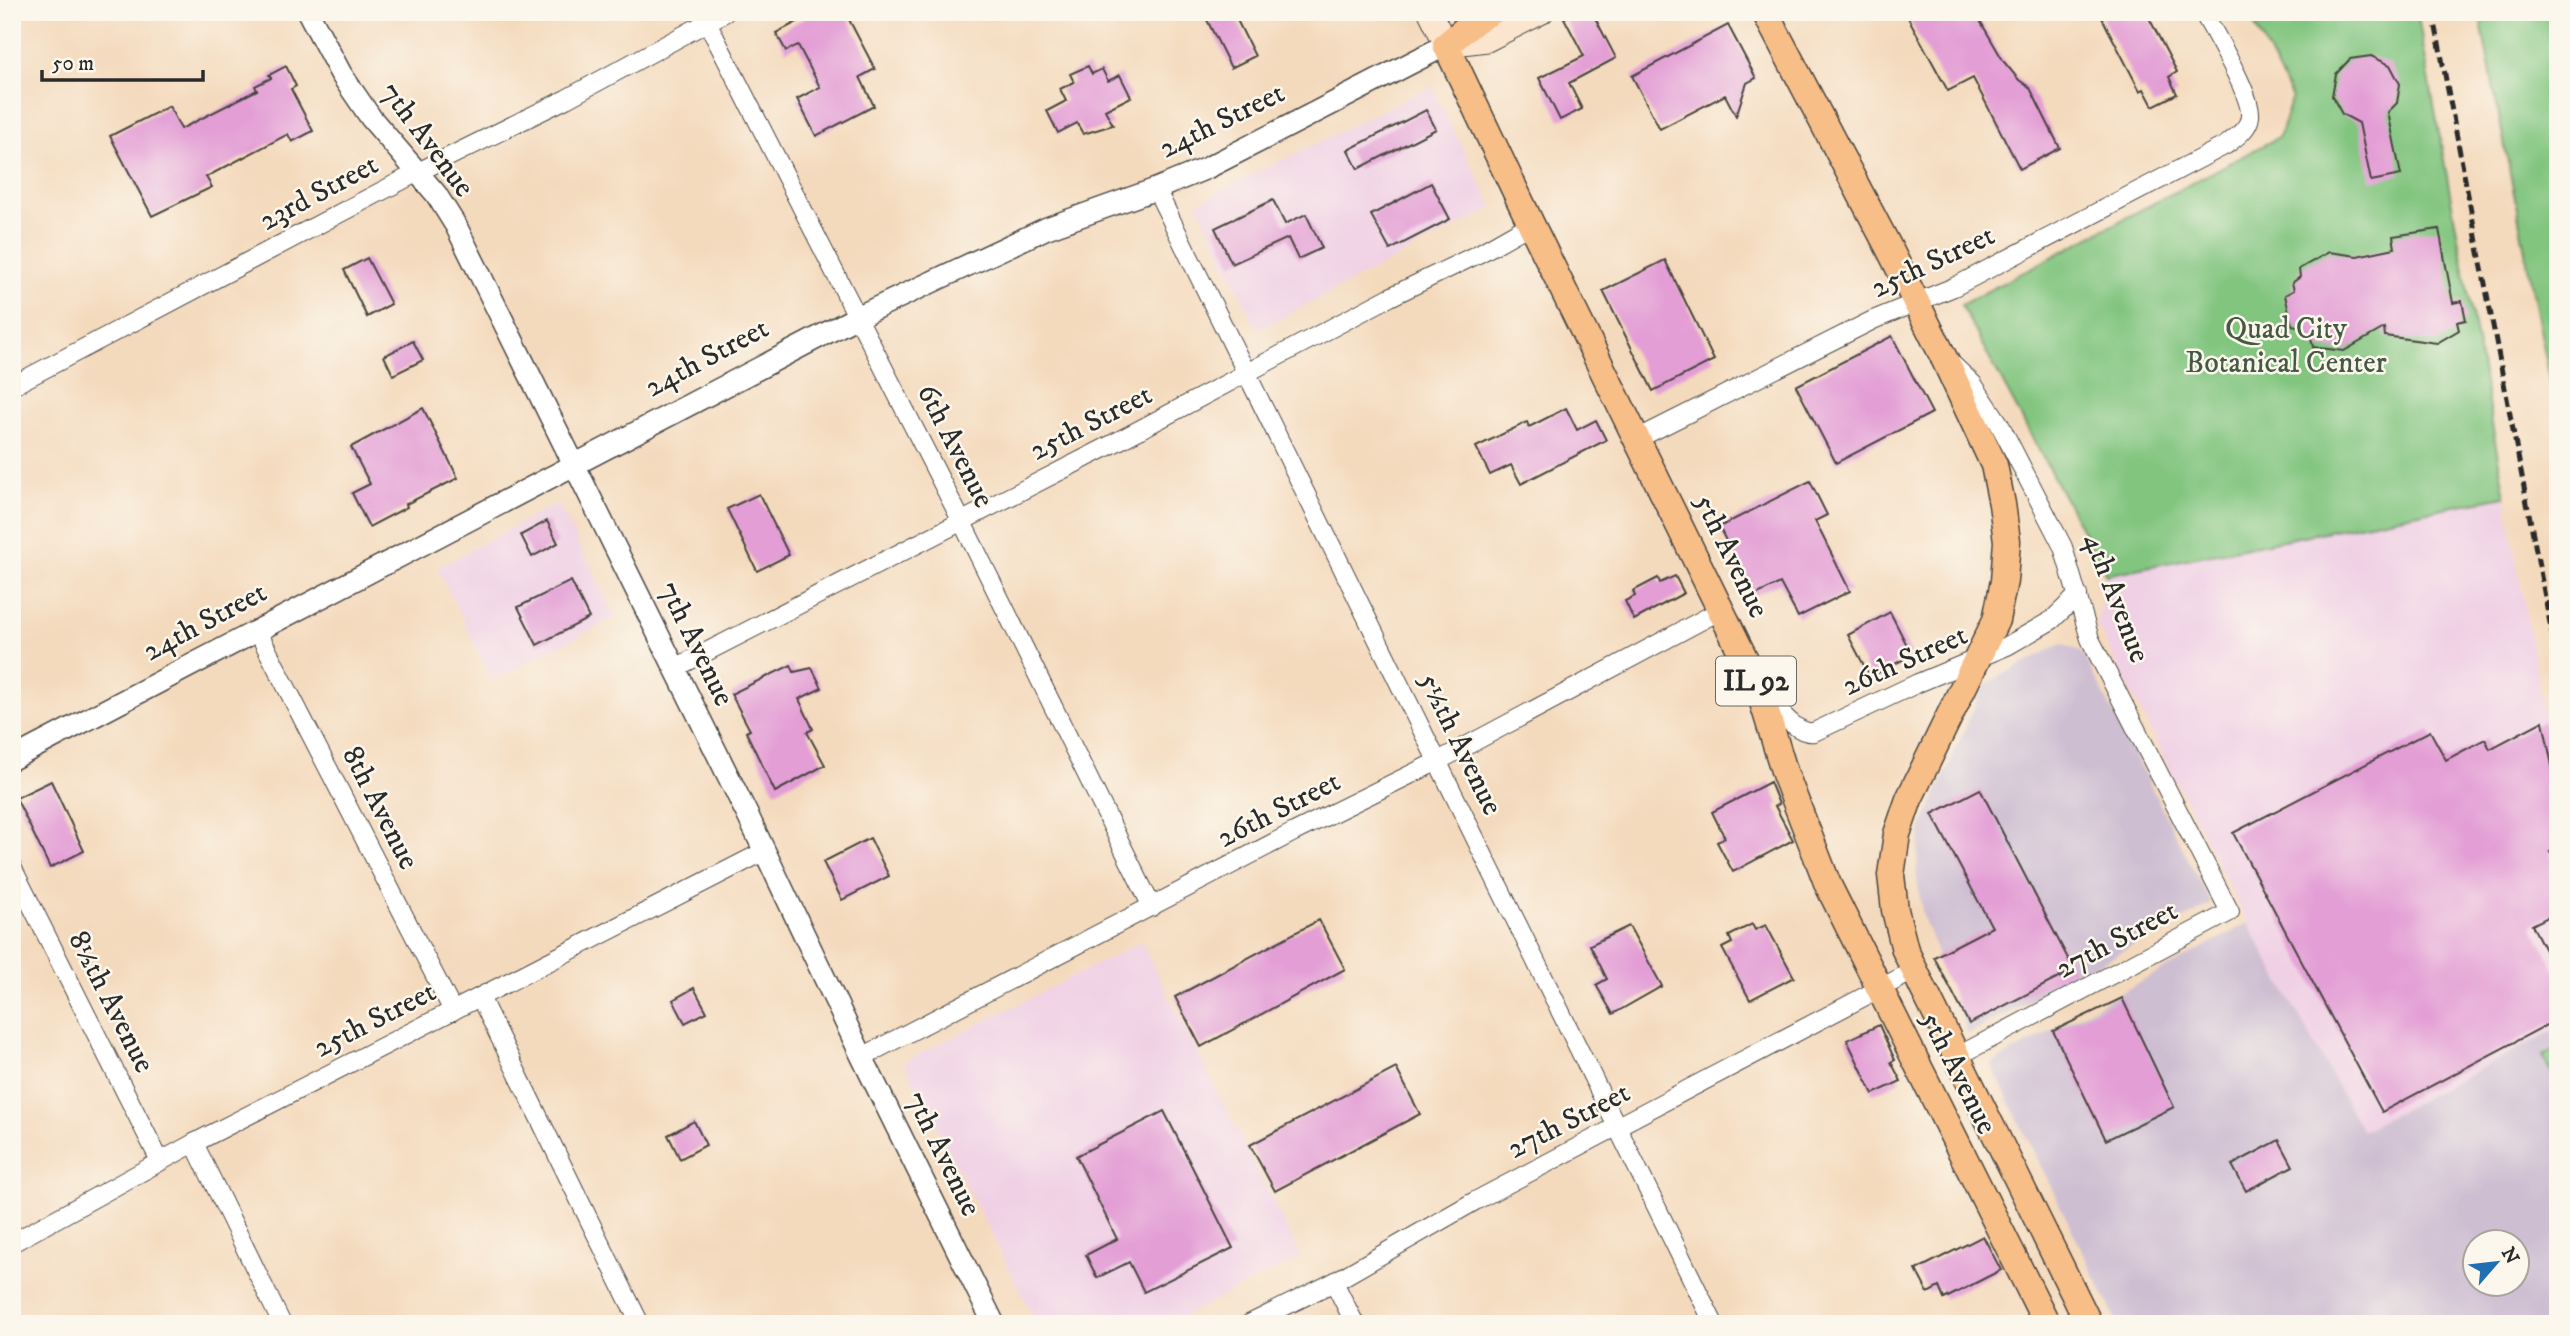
<svg xmlns="http://www.w3.org/2000/svg" width="2570" height="1336" font-family="'IM FELL DW Pica',serif">
	<style>
		.built { fill: #f0d0e5 }
		.industrial { fill: #cebed2; fill-rule: evenodd }
		.green { fill: #81c57f; stroke: #567855; stroke-width: 2 }
		.forest { fill: #68aa6e; stroke: #4a6a4c; stroke-width: 2 }
		.building { fill: #e39ed5 }
		.lines { fill: none; stroke-linecap: round; stroke-linejoin: round }
		.minor-casing { stroke: #494541; stroke-width: 20 }
		.tertiary-casing { stroke: #494541; stroke-width: 24 }
		.secondary-casing { stroke: #494541; stroke-width: 25 }
		.primary-casing { stroke: #494541; stroke-width: 29 }
		.minor { stroke: #fff; stroke-width: 18 }
		.tertiary { stroke: #fff; stroke-width: 21 }
		.secondary { stroke: #fce5cf; stroke-width: 23 }
		.primary { stroke: #f7be88; stroke-width: 26 }
		.rail { stroke: #2b2b2b; stroke-width: 5; stroke-dasharray: 10 5; stroke-linecap: butt }
		.labels { text-anchor: middle; dominant-baseline: central; stroke-width: 5; stroke-linejoin: round; paint-order: stroke }
		.shield { fill: #fbf7ec; stroke: #696865; stroke-width: 2 }
		.shield-label { font-size: 28px; font-weight: bold; fill: #2b2b2b }
		.street-label { font-size: 30px; fill: #2b2b2b; stroke: #fbf7ec }
		.park-label { font-size: 30px; fill: #455944; stroke: #fbf7ec }
	</style>
	<rect width="100%" height="100%" fill="#fbf7ec"/>
	<filter id="ink" filterUnits="userSpaceOnUse"><feTurbulence type="fractalNoise" baseFrequency=".0143" numOctaves="2"/><feDisplacementMap in="SourceGraphic" scale="14" xChannelSelector="R" yChannelSelector="G"/><feConvolveMatrix kernelMatrix="1 2 1 2 8 2 1 2 1" color-interpolation-filters="sRGB"/></filter>
	<filter id="wash" filterUnits="userSpaceOnUse"><feTurbulence type="fractalNoise" baseFrequency=".00686" numOctaves="4" result="noise"/><feDisplacementMap in="SourceGraphic" scale="28" xChannelSelector="R" yChannelSelector="G"/><feGaussianBlur stdDeviation="1.57" result="paint"/><feColorMatrix in="noise" values="0 0 0 0 0 0 0 0 0 0 0 0 0 0 0 0 0 1.4 0 .05"/><feComposite in="paint" operator="in"/></filter>
	<g filter="url(#wash)">
		<rect width="100%" height="100%" fill="#f4dabd"/>
		<!-- built -->
		<g class="built">
			<path d="M1431 86 1493 208 1258 330 1197 203Z"/>
			<path d="M2505 496 2558 794V1028L2362 1131 2248 923 2097 625 2106 575Z"/>
			<path d="M558 503 616 617 493 680 437 568Z"/>
			<path d="M1141 942 1301 1257 1169 1324H1037L904 1062Z"/>
		</g>
		<!-- industrial -->
		<g class="industrial">
			<path d="M2062 643 2082 652 2211 904 1968 1034 1923 917 1916 873 1921 829 1984 685Z"/>
			<path d="M2248 923 2362 1131 2558 1028V1324H2118L1991 1064ZM2476 1242H2518V1284H2476Z"/>
		</g>
		<!-- green -->
		<g class="green">
			<path d="M2248 12H2417L2505 496 2106 575 1961 305 2279 137 2292 98Z"/>
			<path d="M2479 12H2558V422Z"/>
			<path d="M2558 1048V1084L2543 1056Z"/>
		</g>
		<!-- forest -->
		<path class="forest" d="M21 1320 84 1322 85 1324H17Z"/>
		<g id="blocks">
			<!-- building -->
			<g class="building">
				<path d="M816 12H845L875 69 860 77 874 106 816 136 797 99 820 87 798 45 786 51 776 33Z"/>
				<path d="M1203 12H1233L1255 56 1231 68Z"/>
				<path d="M1575 12H1592L1616 58 1569 83 1582 109 1560 120 1539 78 1584 56 1564 18Z"/>
				<path d="M1905 12H1975L2004 62 2019 80 2030 88 2060 148 2020 169 1973 78 1948 91Z"/>
				<path d="M2113 12H2146L2177 72 2169 77 2177 94 2153 106 2144 89 2140 91 2102 18Z"/>
				<path d="M1728 25 1756 78 1747 83 1736 116 1725 95 1660 129 1632 76Z"/>
				<path d="M2371 56 2390 65 2400 84 2397 103 2388 112 2401 175 2371 181 2359 123 2342 114 2332 96 2336 74 2350 59Z"/>
				<path d="M286 66 296 86 291 89 313 131 292 142 288 134 206 177 212 187 152 216 110 136 169 106 181 129 257 90 255 86 271 78 269 75Z"/>
				<path d="M1088 66 1092 74 1102 69 1108 81 1120 75 1131 97 1105 110 1113 125 1083 134 1077 123 1058 133 1047 111 1066 101 1060 89 1074 82 1070 74Z"/>
				<path d="M1426 110 1436 129 1358 169 1348 150Z"/>
				<path d="M1431 183 1450 219 1390 250 1371 215Z"/>
				<path d="M1273 200 1285 224 1306 214 1322 248 1298 259 1288 238 1232 264 1215 228Z"/>
				<path d="M2439 229 2453 303 2462 301 2466 320 2457 322 2459 330 2437 343 2385 336 2384 328 2344 351 2313 347 2311 338 2303 336 2301 327 2292 325 2285 295 2294 290 2292 283 2300 277 2299 269 2329 252 2357 256 2395 248 2393 236Z"/>
				<path d="M367 258 391 304 367 317 344 270Z"/>
				<path d="M1665 260 1714 360 1653 391 1603 291Z"/>
				<path d="M1892 336 1932 413 1836 463 1796 386Z"/>
				<path d="M413 341 423 360 393 375 384 356Z"/>
				<path d="M423 408 458 478 406 504 407 507 369 527 352 493 370 484 351 447Z"/>
				<path d="M1566 408 1577 430 1596 420 1606 440 1521 484 1511 465 1490 475 1476 447 1527 422 1529 427Z"/>
				<path d="M1810 481 1827 515 1815 521 1850 591 1798 617 1780 583 1754 596 1719 527Z"/>
				<path d="M759 494 789 555 757 571 727 509Z"/>
				<path d="M547 521 558 543 532 557 521 535Z"/>
				<path d="M1675 576 1684 593 1634 620 1625 601 1635 596 1633 591 1658 578 1660 583Z"/>
				<path d="M571 581 589 618 537 645 518 607Z"/>
				<path d="M1890 612 1912 655 1870 677 1848 635Z"/>
				<path d="M791 665 794 672 812 668 822 688 799 699 813 729 807 732 825 765 775 792 746 732 750 730 731 694Z"/>
				<path d="M2543 721 2558 795V848L2550 852 2558 867V912L2532 925 2558 975V1019L2382 1112 2233 833 2430 731 2446 760 2485 739 2490 749Z"/>
				<path d="M51 781 84 851 50 868 16 798Z"/>
				<path d="M1770 782 1779 804 1775 806 1793 840 1733 872 1717 842 1725 838 1712 812Z"/>
				<path d="M1980 789 2074 970 1969 1024 1934 957 1992 927 1932 814Z"/>
				<path d="M870 838 889 876 842 900 823 862Z"/>
				<path d="M1319 920 1345 969 1201 1047 1175 997Z"/>
				<path d="M1752 924 1755 930 1766 925 1794 977 1750 1000 1722 948 1732 943 1729 936Z"/>
				<path d="M1629 926 1662 986 1613 1014 1596 985 1607 979 1590 945Z"/>
				<path d="M694 988 707 1012 685 1023 673 1000Z"/>
				<path d="M2122 998 2174 1107 2106 1140 2053 1031Z"/>
				<path d="M1879 1025 1895 1060 1891 1062 1901 1081 1873 1094 1847 1040Z"/>
				<path d="M1396 1068 1420 1114 1275 1191 1250 1145Z"/>
				<path d="M1164 1111 1233 1248 1144 1292 1129 1262 1097 1278 1086 1255 1117 1239 1076 1156Z"/>
				<path d="M694 1121 706 1145 680 1159 668 1135Z"/>
				<path d="M2279 1140 2293 1166 2246 1191 2232 1165Z"/>
				<path d="M1983 1236 2001 1270 1944 1299 1939 1287 1928 1293 1916 1270Z"/>
			</g>
		</g>
	</g>
	<g filter="url(#ink)">
		<use href="#blocks" fill-opacity="0" stroke="#494541" stroke-width="2"/>
		<g class="lines">
			<!-- minor casing -->
			<g class="minor-casing">
				<g id="minor">
					<path d="M702 12 962 522 1152 907"/>
					<path d="M1156 189 1714 1324"/>
					<path d="M1952 364 1973 384 1999 423 2063 547 2090 639 2230 912 1956 1057"/>
					<path d="M12 386 418 172 566 99 726 12"/>
					<path d="M1637 439 1873 320 1954 287 2226 145C2235 138 2249 129 2250 116 2252 95 2214 33 2203 12"/>
					<path d="M258 632 453 1011"/>
					<path d="M675 668 1103 449 1390 297 1480 253 1531 224"/>
					<path d="M1763 692C1776 705 1794 735 1814 732L1918 683 2007 646 2052 620 2078 595"/>
					<path d="M12 867 160 1161"/>
					<path d="M480 997 640 1324"/>
					<path d="M862 1057 1294 832 1438 761 1721 610"/>
					<path d="M194 1143 282 1324"/>
					<path d="M12 1243 194 1143 765 851"/>
					<path d="M1334 1282 1355 1324"/>
					<path d="M1249 1324 1334 1282 1475 1201 1915 970"/>
				</g>
			</g>
			<!-- tertiary casing -->
			<g class="tertiary-casing">
				<g id="tertiary">
					<path d="M308 12 341 74 371 118 436 194 456 226 748 816 862 1057 994 1324"/>
					<path d="M12 759 857 317 1047 228 1156 189 1207 168 1446 45"/>
				</g>
			</g>
			<!-- secondary casing -->
			<g class="secondary-casing">
				<path id="secondary" d="M1430 12 1446 45 1487 40 1542 12"/>
			</g>
			<!-- primary casing -->
			<g class="primary-casing">
				<g id="primary">
					<path d="M1491 12 1475 21 1446 45 1531 224 1758 686 1785 774 1828 885 2047 1324"/>
					<path d="M1765 12 1890 250 1943 356 1994 465 2002 504 2007 541 2004 581 1996 620 1909 799 1897 834 1891 875 1895 910 1905 950 1922 986 2089 1324"/>
				</g>
			</g>
			<!-- minor -->
			<use href="#minor" class="minor"/>
			<!-- tertiary -->
			<use href="#tertiary" class="tertiary"/>
			<!-- secondary -->
			<use href="#secondary" class="secondary"/>
			<!-- primary -->
			<use href="#primary" class="primary"/>
			<!-- rail -->
			<path class="rail" d="M2433 12 2558 665"/>
		</g>
	</g>
	<g class="labels">
		<!-- shield labels -->
		<rect class="shield" x="1716" y="656.5" width="80" height="49" rx="5"/>
		<g class="shield-label">
			<text x="1756" y="681">IL 92</text>
		</g>
		<!-- street labels -->
		<g class="street-label">
			<text transform="translate(1222 121) rotate(-26)">24th Street</text>
			<text transform="translate(427 140) rotate(53)">7th Avenue</text>
			<text transform="translate(319 193) rotate(-28)">23rd Street</text>
			<text transform="translate(1933 262) rotate(-25)">25th Street</text>
			<text transform="translate(707 358) rotate(-28)">24th Street</text>
			<text transform="translate(1091 423) rotate(-27)">25th Street</text>
			<text transform="translate(955 446) rotate(63)">6th Avenue</text>
			<text transform="translate(1731 556) rotate(64)">5th Avenue</text>
			<text transform="translate(2116 598) rotate(69)">4th Avenue</text>
			<text transform="translate(205 622) rotate(-28)">24th Street</text>
			<text transform="translate(696 644) rotate(64)">7th Avenue</text>
			<text transform="translate(1905 661) rotate(-24)">26th Street</text>
			<text transform="translate(1460 744) rotate(64)">5½th Avenue</text>
			<text transform="translate(380 808) rotate(63)">8th Avenue</text>
			<text transform="translate(1279 810) rotate(-27)">26th Street</text>
			<text transform="translate(2117 940) rotate(-28)">27th Street</text>
			<text transform="translate(111 1002) rotate(63)">8½th Avenue</text>
			<text transform="translate(375 1020) rotate(-27)">25th Street</text>
			<text transform="translate(1958 1073) rotate(63)">5th Avenue</text>
			<text transform="translate(1569 1121) rotate(-27)">27th Street</text>
			<text transform="translate(943 1154) rotate(64)">7th Avenue</text>
		</g>
		<!-- park labels -->
		<g class="park-label">
			<text x="2286" y="329">Quad City<tspan x="2286" dy="34">Botanical Center</tspan></text>
		</g>
	</g>
	<!-- margin -->
	<rect width="2570" height="1336" fill="none" stroke="#fbf7ec" stroke-width="42"/>
	<!-- north arrow -->
	<g transform="translate(2496 1263) rotate(62)"><circle r="33" fill="#fbf7ec" stroke="#a8a59f" stroke-width="2"/>
	<path d="M0-5L12 26L0 18L-12 26Z" fill="#1f6fb2"/>
	<text y="-10" font-size="19" font-weight="bold" text-anchor="middle" fill="#2b2b2b">N</text>
	</g>
	<!-- scale -->
	<path d="M42 70v10h161v-10" fill="none" stroke="#2b2b2b" stroke-width="3.5"/>
	<text x="52" y="70" font-size="21" fill="#2b2b2b" stroke="#fbf7ec" stroke-width="5" paint-order="stroke">50 m</text>
</svg>
